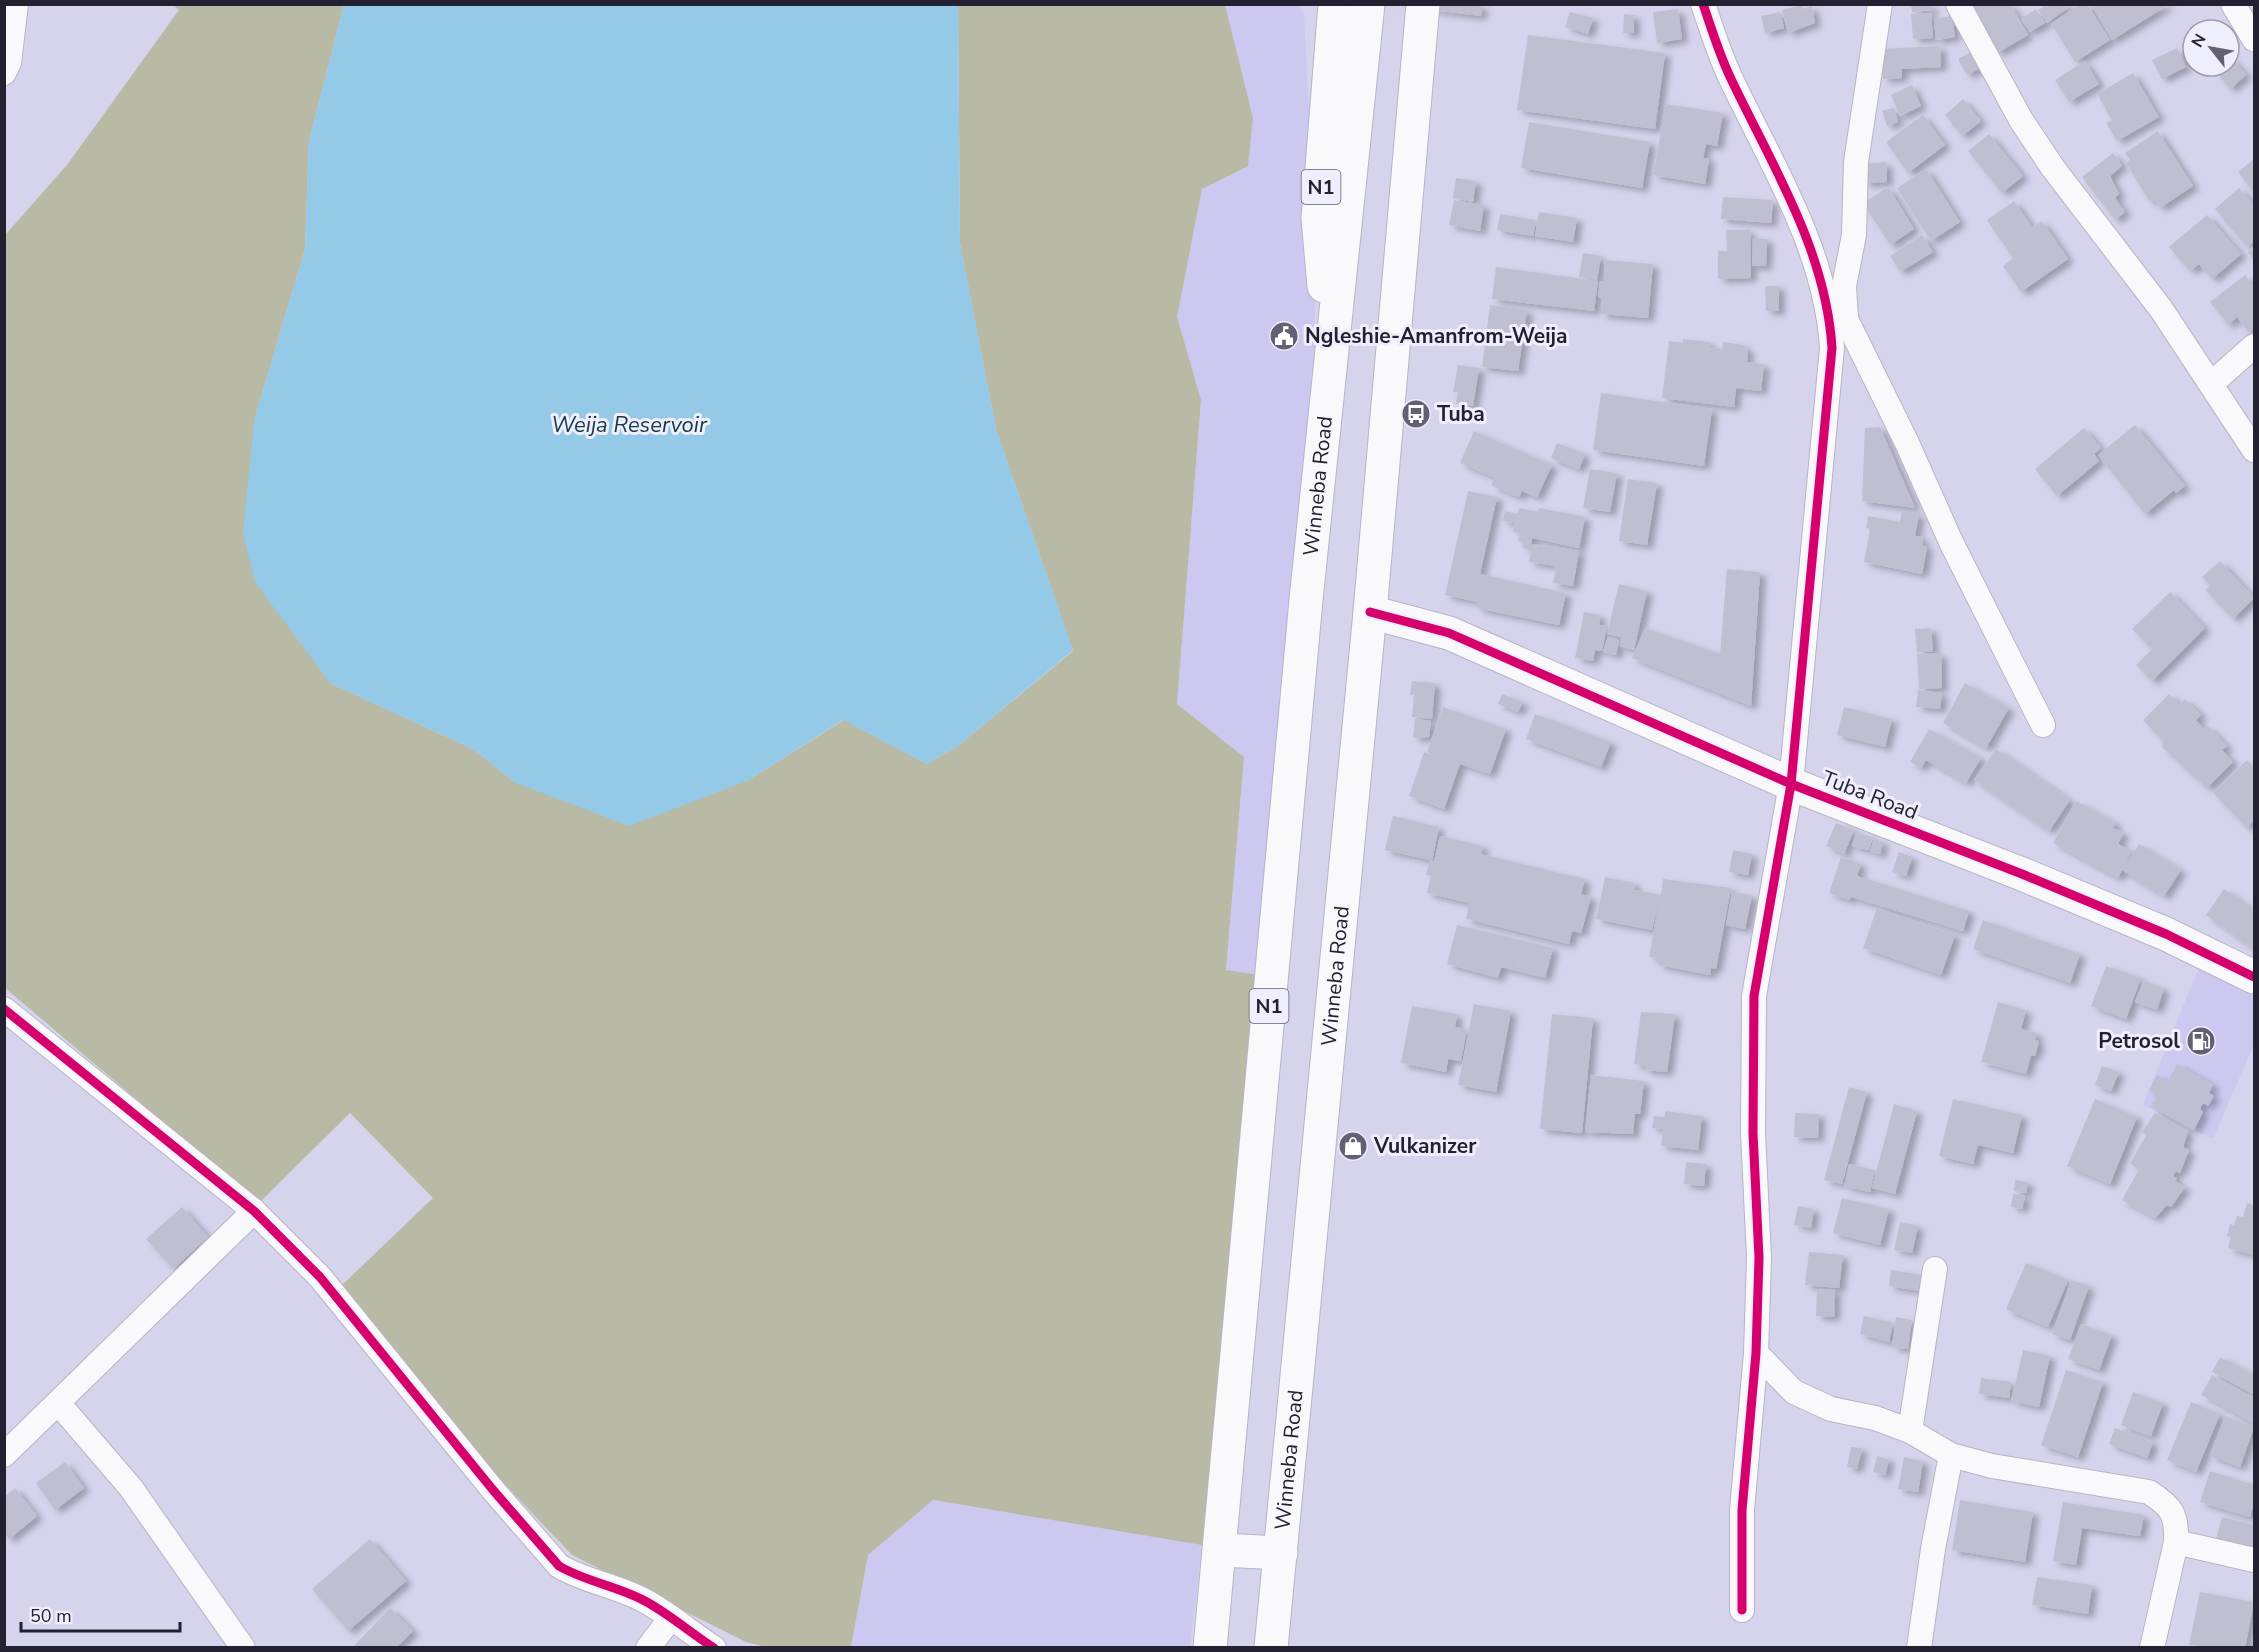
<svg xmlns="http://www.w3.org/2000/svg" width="2259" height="1652" font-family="'Nunito Sans',sans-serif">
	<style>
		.built { fill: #ccc8ef }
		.green { fill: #b9baa5 }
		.water { fill: #94c9e8 }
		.building { fill: #c0bfd1; filter: url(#shadow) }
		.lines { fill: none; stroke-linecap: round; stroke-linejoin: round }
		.street-casing { stroke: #b6b4c6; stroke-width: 26 }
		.secondary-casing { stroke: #b6b4c6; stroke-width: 35 }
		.highway-casing { stroke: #b6b4c6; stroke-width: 35 }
		.street { stroke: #f9f9fc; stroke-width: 24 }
		.secondary { stroke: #f9f9fc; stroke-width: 33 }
		.highway { stroke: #f9f9fc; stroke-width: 33 }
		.cycleway-casing { stroke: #efeefc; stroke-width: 13 }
		.cycleway { stroke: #d6006c; stroke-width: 9 }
		.labels { text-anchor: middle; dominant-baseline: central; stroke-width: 6; stroke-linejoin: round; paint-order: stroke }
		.shield { fill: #efeefc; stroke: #605e6e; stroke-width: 1.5 }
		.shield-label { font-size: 20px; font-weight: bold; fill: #232131 }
		.poi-label { font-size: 21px; font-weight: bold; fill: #232131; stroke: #efeefc; text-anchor: start }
		.street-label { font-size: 21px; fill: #232131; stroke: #efeefc }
		.water-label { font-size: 22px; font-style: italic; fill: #163948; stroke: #efeefc }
	</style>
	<defs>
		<filter id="shadow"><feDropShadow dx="6" dy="4" stdDeviation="3" flood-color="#0004"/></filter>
	</defs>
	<rect width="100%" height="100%" fill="#d6d4ec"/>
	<!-- built -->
	<g class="built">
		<path d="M1225 5H1298L1304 14 1314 212 1315 342 1259 975 1226 971 1244 757 1177 704 1201 400 1177 317 1202 189 1248 166 1253 118Z"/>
		<path d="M2199 967 2254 996V1044L2213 1139 2143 1105Z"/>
		<path d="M933 1500 1202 1545 1190 1647 851 1648 868 1555Z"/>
	</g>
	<!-- green -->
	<path class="green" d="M173 5H344L309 141 305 249 254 421 330 683 473 749 516 783 747 781 844 720 927 764 959 745 1073 651 996 429 960 244 958 5H1225L1253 118 1248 166 1202 189 1177 317 1201 400 1177 704 1244 757 1226 970 1259 975 1202 1545 933 1500 868 1555 851 1647 770 1648 746 1642 572 1555 479 1457 340 1287 433 1198 350 1113 259 1203 5 988V235L67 165 179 10Z"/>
	<!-- water -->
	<path class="water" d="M344 5H958L960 244 996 429 1073 650 959 745 927 764 843 720 747 781 629 826 516 783 473 749 330 683 255 582 243 534 254 421 305 249 309 141Z"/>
	<!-- building -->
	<g class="building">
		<path d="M1972 4 2011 5 2028 35 1997 53Z"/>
		<path d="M2042 4H2073L2047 23 2038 10 2043 7Z"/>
		<path d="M2080 4H2087L2110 40 2075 62 2051 24Z"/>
		<path d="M2091 4H2170L2112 40Z"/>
		<path d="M1393 5H1482L1481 16Z"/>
		<path d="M1801 5 1802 9 1812 6 1815 23 1788 33 1782 10Z"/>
		<path d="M1911 5H1932V10L1912 12Z"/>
		<path d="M1678 9 1682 39 1657 43 1653 12Z"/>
		<path d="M2036 9 2045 23 2030 32 2021 19Z"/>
		<path d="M1570 12 1593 18 1588 34 1565 27Z"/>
		<path d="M1780 12 1784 28 1765 33 1761 16Z"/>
		<path d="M1931 13 1933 38 1913 39 1911 14Z"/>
		<path d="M1624 14 1634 15V33H1623Z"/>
		<path d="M1952 16 1955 37 1936 40 1934 19Z"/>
		<path d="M1528 35 1665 53 1655 129 1517 110Z"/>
		<path d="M1940 46 1941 67 1902 69V78L1883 79 1881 49Z"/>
		<path d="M2177 48 2186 67 2162 79 2152 60Z"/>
		<path d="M1972 51 1980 68 1967 75 1958 59Z"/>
		<path d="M2229 55 2246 75 2230 89 2213 68 2229 66Z"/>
		<path d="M2085 61 2099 84 2069 102 2055 80Z"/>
		<path d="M2133 73 2159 117 2117 141 2106 123 2112 120 2097 94Z"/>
		<path d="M1912 85 1921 106 1900 116 1891 95Z"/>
		<path d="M1963 99 1981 121 1962 136 1945 115Z"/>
		<path d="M1666 104 1723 113 1717 146 1706 144 1703 158 1709 159 1705 184 1653 175Z"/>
		<path d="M1894 108 1898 122 1887 126 1882 111Z"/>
		<path d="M1923 115 1945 145 1908 173 1886 142Z"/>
		<path d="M1529 122 1650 142 1642 188 1521 168Z"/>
		<path d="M2158 131 2193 186 2160 208 2154 199 2150 202 2126 163 2130 160 2125 153Z"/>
		<path d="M1989 134 2023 176 2002 193 1968 151Z"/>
		<path d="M2113 153 2122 166 2110 176 2119 194 2115 198 2125 212 2115 220 2082 177Z"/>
		<path d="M2254 159V193L2238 172Z"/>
		<path d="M1886 162 1887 182 1864 183 1862 164Z"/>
		<path d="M1926 169 1960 222 1931 241 1897 188Z"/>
		<path d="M1456 178 1476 181 1473 202 1453 198Z"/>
		<path d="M1888 187 1914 229 1890 245 1863 203Z"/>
		<path d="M2239 188 2254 205V241L2247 247 2215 209Z"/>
		<path d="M1723 197 1773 200 1771 223 1721 219Z"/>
		<path d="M1454 200 1484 205 1480 231 1449 225Z"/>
		<path d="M2014 201 2032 227 2042 221 2068 259 2021 292 2003 266 2013 258 1987 220Z"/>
		<path d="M1539 212 1577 218 1573 242 1535 236Z"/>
		<path d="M1500 214 1536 220 1533 236 1497 230Z"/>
		<path d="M2207 215 2241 254 2212 279 2199 264 2190 271 2169 247Z"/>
		<path d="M1726 230H1750L1751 278 1718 279V251H1727Z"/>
		<path d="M1922 235 1933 252 1900 272 1890 256Z"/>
		<path d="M1753 238 1767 239 1766 266H1752Z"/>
		<path d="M2254 247V262L2248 252Z"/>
		<path d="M1583 253 1601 256 1597 280 1579 277Z"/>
		<path d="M1605 260 1653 264 1648 318 1601 314 1602 298 1598 297 1600 281H1604Z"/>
		<path d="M1496 267 1598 281 1594 311 1492 299Z"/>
		<path d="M2245 275 2254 287V328L2249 333 2237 317 2228 325 2210 302Z"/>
		<path d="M1765 286H1779V311H1766Z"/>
		<path d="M1490 305 1527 310 1518 371 1482 367Z"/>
		<path d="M1683 339 1710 342 1709 347 1722 349 1723 342 1744 345V348L1748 349 1747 362 1764 364 1761 391 1736 388 1734 407 1662 398 1669 341 1683 343Z"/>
		<path d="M1458 365 1479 368 1473 406 1456 403 1458 392H1453Z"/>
		<path d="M1601 393 1712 409 1704 466 1593 450Z"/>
		<path d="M2135 425 2185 486 2176 493 2174 490 2145 514 2098 455Z"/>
		<path d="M1880 427 1915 508 1862 501 1865 428Z"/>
		<path d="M2084 428 2101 448 2094 454 2099 461 2057 496 2035 469Z"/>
		<path d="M1474 431 1552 465 1537 497 1522 491 1519 497 1491 485 1495 478 1460 463Z"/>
		<path d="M1557 443 1585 454 1579 469 1551 458Z"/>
		<path d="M1590 469 1617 473 1610 512 1583 508Z"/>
		<path d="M1628 479 1657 483 1647 545 1619 541Z"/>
		<path d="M1468 491 1497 497 1480 574 1566 593 1559 625 1477 608 1478 602 1445 595Z"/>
		<path d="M1519 508 1538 512 1539 508 1585 517 1579 548 1532 538 1530 549 1523 548 1524 542 1518 541 1520 533 1513 532 1515 523 1503 521 1505 511 1518 514Z"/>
		<path d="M1902 511 1919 514 1915 536 1923 537 1922 545 1927 547 1922 574 1864 562 1870 529 1866 528 1868 516 1900 522Z"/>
		<path d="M1532 544 1579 551 1573 586 1553 583 1556 566 1529 562Z"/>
		<path d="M2220 561 2254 598 2233 619 2205 590 2210 586 2202 577Z"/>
		<path d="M1727 569 1760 572 1751 706 1632 658 1645 628 1720 654Z"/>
		<path d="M1619 584 1647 591 1634 650 1620 646 1622 637 1607 634Z"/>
		<path d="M2170 592 2205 628 2152 681 2136 665 2152 649 2132 629Z"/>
		<path d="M1584 612 1600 615 1599 625 1607 626 1602 651 1595 650 1593 661 1575 658Z"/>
		<path d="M1931 628 1933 651 1917 653 1915 629Z"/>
		<path d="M1608 636 1619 641 1616 655 1603 652Z"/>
		<path d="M1941 653 1942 688 1919 689 1917 654Z"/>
		<path d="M1412 681 1435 683 1432 719 1412 717 1414 695H1410Z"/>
		<path d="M1965 683 2009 708 1986 748 1943 723Z"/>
		<path d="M1918 690 1942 693 1940 709 1916 707Z"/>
		<path d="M1502 694 1523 702 1518 712 1498 704Z"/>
		<path d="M2169 694 2180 705 2185 699 2201 715 2196 720 2204 729 2208 726 2227 746 2222 750 2233 762 2207 788 2162 747 2163 741 2143 720Z"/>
		<path d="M1443 707 1506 729 1490 774 1460 764 1444 809 1409 796 1424 752 1436 756 1427 752Z"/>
		<path d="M1844 707 1892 719 1885 747 1837 735Z"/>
		<path d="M1535 714 1611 742 1601 767 1526 739Z"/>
		<path d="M1415 719 1431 721 1429 737 1413 738Z"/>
		<path d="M1929 729 1981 758 1966 783 1926 760 1921 768 1910 762Z"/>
		<path d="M1996 749 2070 800 2049 831 1974 780Z"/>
		<path d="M2247 760 2254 768V820L2247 828 2213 793Z"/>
		<path d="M2076 801 2116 823 2113 828 2124 833 2118 844 2132 851 2118 878 2053 843Z"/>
		<path d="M1393 816 1439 827 1432 861H1434L1440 836 1483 846 1481 854 1585 879 1581 894 1591 897 1581 933 1572 931 1569 944 1466 919 1469 903 1427 893 1431 876 1426 875 1430 860 1385 850Z"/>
		<path d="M1836 823 1854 830 1844 854 1826 846Z"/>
		<path d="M1856 833 1873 837 1869 850 1852 846Z"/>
		<path d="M1874 839 1883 842 1880 854 1870 852Z"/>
		<path d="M2139 844 2181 870 2164 896 2122 870Z"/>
		<path d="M1733 850 1752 854 1748 875 1729 872Z"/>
		<path d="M1899 852 1912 857 1906 876 1892 872Z"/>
		<path d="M1841 857 1861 864 1857 876 1969 911 1963 931 1851 897 1849 900 1829 893Z"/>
		<path d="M1605 877 1635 883 1634 890 1661 895 1663 879 1731 888 1716 969 1711 968 1710 975 1658 965 1659 959 1649 957 1659 901 1652 930 1596 919Z"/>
		<path d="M2224 889 2254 911V949L2206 915Z"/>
		<path d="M1732 892 1752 895 1745 929 1726 925Z"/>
		<path d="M1877 908 1955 935 1941 975 1863 948Z"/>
		<path d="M1983 920 2080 954 2070 983 1973 949Z"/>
		<path d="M1457 925 1553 948 1545 978 1513 970 1516 954 1512 970 1501 967 1498 978 1447 964Z"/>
		<path d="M2106 966 2141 978 2126 1019 2091 1006Z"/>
		<path d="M2143 981 2164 988 2157 1010 2135 1002Z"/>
		<path d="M1998 1002 2026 1010 2021 1029 2037 1033 2035 1040 2039 1041 2035 1056 2031 1055 2026 1074 1981 1062Z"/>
		<path d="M1474 1004 1511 1011 1496 1092 1458 1085Z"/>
		<path d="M1412 1006 1457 1014 1455 1027 1467 1029 1461 1061 1448 1059 1446 1072 1401 1063Z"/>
		<path d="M1641 1012 1675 1014 1667 1072 1645 1070V1066L1634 1064Z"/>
		<path d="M1552 1014 1593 1018 1582 1133 1540 1129Z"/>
		<path d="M2177 1064 2213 1085 2209 1093 2214 1096 2208 1106 2203 1103 2200 1109 2203 1112 2194 1130 2151 1107 2157 1095 2149 1090 2157 1075 2168 1081Z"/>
		<path d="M2102 1066 2119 1072 2111 1091 2095 1085Z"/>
		<path d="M1591 1075 1644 1081 1640 1114H1635L1633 1134 1585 1132Z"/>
		<path d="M1849 1087 1867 1092 1842 1184 1824 1180Z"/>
		<path d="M1953 1099 2022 1115 2013 1153 1978 1145 1973 1164 1939 1156Z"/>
		<path d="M2095 1099 2137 1117 2110 1184 2067 1166Z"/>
		<path d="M1894 1104 1917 1111 1895 1194 1872 1188Z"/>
		<path d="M1665 1111 1702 1116 1698 1150 1661 1146 1663 1129 1652 1128 1654 1116 1665 1117Z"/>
		<path d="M1795 1113 1819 1114 1818 1138 1794 1137Z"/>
		<path d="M2155 1113 2188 1131 2183 1147 2189 1150 2180 1173 2176 1171 2173 1176 2177 1178 2175 1181 2185 1187 2171 1207 2167 1205 2155 1218 2122 1200 2139 1169 2130 1164 2146 1135 2142 1132Z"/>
		<path d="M1686 1162 1706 1164 1704 1186 1684 1184Z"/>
		<path d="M1849 1164 1875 1170 1870 1192 1844 1186Z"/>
		<path d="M2015 1180 2028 1182 2026 1193 2014 1191Z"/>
		<path d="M2013 1194 2025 1196 2022 1209 2011 1207Z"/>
		<path d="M1842 1198 1889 1209 1880 1245 1833 1233Z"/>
		<path d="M2247 1203 2254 1205V1255L2228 1248 2231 1237 2227 1236 2230 1224 2234 1225 2237 1216 2243 1217Z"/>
		<path d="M1798 1206 1814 1209 1811 1228 1794 1225Z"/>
		<path d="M182 1207 208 1237 173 1269 146 1239Z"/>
		<path d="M1900 1222 1918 1226 1912 1253 1894 1250Z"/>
		<path d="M1809 1252 1843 1255 1839 1288 1805 1285Z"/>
		<path d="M2026 1263 2068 1280 2048 1327 2006 1309Z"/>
		<path d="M1891 1270 1922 1275 1919 1291 1889 1286Z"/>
		<path d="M2071 1280 2089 1286 2070 1340 2052 1334Z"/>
		<path d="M1817 1289 1835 1290 1834 1317 1816 1316Z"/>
		<path d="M1864 1316 1893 1323 1889 1342 1860 1334Z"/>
		<path d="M1896 1317 1912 1320 1908 1349 1892 1347Z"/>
		<path d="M2081 1324 2112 1335 2099 1370 2068 1359Z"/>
		<path d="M2023 1350 2050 1356 2039 1407 2011 1401Z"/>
		<path d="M2220 1357 2254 1375V1394L2212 1372Z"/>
		<path d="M2066 1370 2103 1382 2078 1457 2041 1445Z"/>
		<path d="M2212 1375 2254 1398V1423L2201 1395Z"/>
		<path d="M1981 1378 2011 1382 2009 1398 1979 1394Z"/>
		<path d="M2133 1392 2163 1403 2151 1436 2121 1425Z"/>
		<path d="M2191 1402 2220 1414 2196 1472 2167 1460Z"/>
		<path d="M2225 1416 2254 1427 2240 1467 2210 1456Z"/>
		<path d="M2115 1428 2153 1442 2147 1458 2109 1444Z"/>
		<path d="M1851 1447 1862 1448 1857 1469 1847 1467Z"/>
		<path d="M1877 1456 1889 1459 1885 1475 1873 1472Z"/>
		<path d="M1904 1457 1923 1461 1918 1492 1898 1489Z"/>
		<path d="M65 1462 84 1488 55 1510 36 1483Z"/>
		<path d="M2210 1471 2254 1485V1502L2250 1517 2200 1502Z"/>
		<path d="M15 1488 37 1516 9 1539 4 1533V1497Z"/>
		<path d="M1960 1500 2033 1512 2025 1562 1952 1550Z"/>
		<path d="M2063 1502 2144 1515 2140 1536 2082 1528 2076 1565 2053 1561Z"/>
		<path d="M2222 1517 2254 1525V1549L2216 1539Z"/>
		<path d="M370 1539 406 1581 348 1631 312 1589Z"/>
		<path d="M2037 1577 2092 1585 2088 1614 2032 1605Z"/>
		<path d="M2200 1592 2254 1602 2245 1648 2189 1645Z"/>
		<path d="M390 1608 413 1631 396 1648H352Z"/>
	</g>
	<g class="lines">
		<!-- street casing -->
		<g class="street-casing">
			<g id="street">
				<path d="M1703 4C1712 30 1720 57 1732 81 1773 167 1826 251 1832 348L1791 784 1754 996 1753 1133 1759 1258 1756 1353 1742 1510V1610"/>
				<path d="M1958 4 2021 120 2053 168 2161 309 2254 450"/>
				<path d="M2233 4 2254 39"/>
				<path d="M4 73 9 63 16 4"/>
				<path d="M1830 315 1846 319 1907 443 1951 542 2043 725"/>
				<path d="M1846 319 1844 286 1854 235 1856 162 1880 4"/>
				<path d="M2211 384 2254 346"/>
				<path d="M4 1009 254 1211 320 1277 493 1490 559 1566C586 1582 618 1586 645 1601 669 1614 691 1633 714 1648"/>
				<path d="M1756 1353 1794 1392 1831 1409 1875 1418 1910 1431 1951 1455 1992 1466 2149 1492C2172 1507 2177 1514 2176 1542L2254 1560"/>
				<path d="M59 1404 131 1488 243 1648"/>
				<path d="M1910 1431 1935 1269"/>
				<path d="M4 1455 254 1211"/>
				<path d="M648 1648 670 1619"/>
				<path d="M1919 1648 1933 1549 1951 1455"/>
				<path d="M2152 1648 2176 1542"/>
			</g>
		</g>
		<!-- secondary casing -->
		<g class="secondary-casing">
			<path id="secondary" d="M1370 612 1449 633 1791 784 2022 874 2166 934 2254 977"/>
		</g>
		<!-- highway casing -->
		<g class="highway-casing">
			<g id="highway">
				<path d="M1324 286 1318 218 1335 4"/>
				<path d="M1220 1550 1281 1553"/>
				<path id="s1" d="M1210 1648 1306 600 1368 4"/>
				<path id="s2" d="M1271 1648 1370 612 1423 4"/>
			</g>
		</g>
		<!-- street -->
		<use href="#street" class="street"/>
		<!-- secondary -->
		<use href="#secondary" class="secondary"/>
		<!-- highway -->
		<use href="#highway" class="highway"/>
		<!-- cycleway casing -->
		<g class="cycleway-casing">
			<g id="cycleway">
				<path d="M1703 4C1712 30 1720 57 1732 81 1773 167 1826 251 1832 348L1791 784 1754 996 1753 1133 1759 1258 1756 1353 1742 1510V1610"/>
				<path d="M1370 612 1449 633 1791 784 2022 874 2166 934 2254 977"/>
				<path d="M4 1009 254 1211 320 1277 493 1490 559 1566C586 1582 618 1586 645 1601 669 1614 691 1633 714 1648"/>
			</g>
		</g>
		<!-- cycleway -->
		<use href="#cycleway" class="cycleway"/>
	</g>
	<!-- icons -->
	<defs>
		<g id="civic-disc" transform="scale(1.5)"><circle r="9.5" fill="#626072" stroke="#efeefc"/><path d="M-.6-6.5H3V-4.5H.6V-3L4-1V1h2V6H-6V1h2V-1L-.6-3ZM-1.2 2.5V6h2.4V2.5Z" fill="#fff"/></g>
		<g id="bus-disc" transform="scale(1.5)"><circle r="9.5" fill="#626072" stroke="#efeefc"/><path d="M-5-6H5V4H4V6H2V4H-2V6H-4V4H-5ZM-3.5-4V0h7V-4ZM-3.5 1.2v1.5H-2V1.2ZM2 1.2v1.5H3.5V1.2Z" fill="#fff"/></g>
		<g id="fuel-disc" transform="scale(1.5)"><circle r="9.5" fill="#626072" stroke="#efeefc"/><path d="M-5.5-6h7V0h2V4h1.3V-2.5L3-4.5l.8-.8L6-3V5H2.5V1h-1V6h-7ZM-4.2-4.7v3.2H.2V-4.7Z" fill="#fff"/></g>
		<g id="shop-disc" transform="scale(1.5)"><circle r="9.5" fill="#626072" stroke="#efeefc"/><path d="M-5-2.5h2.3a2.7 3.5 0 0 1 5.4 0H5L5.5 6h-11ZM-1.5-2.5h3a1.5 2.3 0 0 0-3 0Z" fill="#fff"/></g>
	</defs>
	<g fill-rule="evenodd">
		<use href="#civic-disc" x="1284" y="336"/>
		<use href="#bus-disc" x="1416" y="414"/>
		<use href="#fuel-disc" x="2201" y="1041"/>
		<use href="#shop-disc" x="1353" y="1146"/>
	</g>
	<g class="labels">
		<!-- shield labels -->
		<g class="shield">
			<rect x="1301.5" y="170" width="39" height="34" rx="4.5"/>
			<rect x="1249.5" y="989" width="39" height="34" rx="4.5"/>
		</g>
		<g class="shield-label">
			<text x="1321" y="187">N1</text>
			<text x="1269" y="1006">N1</text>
		</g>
		<!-- poi labels -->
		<g class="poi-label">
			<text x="1305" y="336">Ngleshie-Amanfrom-Weija</text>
			<text x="1437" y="414">Tuba</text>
			<text x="2180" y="1041" text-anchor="end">Petrosol</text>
			<text x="1374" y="1146">Vulkanizer</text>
		</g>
		<!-- street labels -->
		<g class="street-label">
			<text stroke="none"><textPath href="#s1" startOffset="1167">Winneba Road</textPath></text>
			<text transform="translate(1870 795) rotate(21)">Tuba Road</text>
			<text stroke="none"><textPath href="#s2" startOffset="675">Winneba Road</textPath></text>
			<text stroke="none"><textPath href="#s2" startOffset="189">Winneba Road</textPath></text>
		</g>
		<!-- water labels -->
		<g class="water-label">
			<text x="629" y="425">Weija Reservoir</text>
		</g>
	</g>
	<!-- border -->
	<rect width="2259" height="1652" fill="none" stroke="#232131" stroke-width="12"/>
	<!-- north arrow -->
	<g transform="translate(2211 48) rotate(301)"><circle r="28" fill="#efeefc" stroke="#9d9cab" stroke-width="1.5"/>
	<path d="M0-4.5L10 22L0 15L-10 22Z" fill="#626072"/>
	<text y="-9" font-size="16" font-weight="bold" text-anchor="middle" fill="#232131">N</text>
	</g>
	<!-- scale -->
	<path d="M21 1622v9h159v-9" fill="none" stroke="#232131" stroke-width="3"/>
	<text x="30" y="1622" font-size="18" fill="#232131" stroke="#efeefc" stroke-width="4.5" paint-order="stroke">50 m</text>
</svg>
